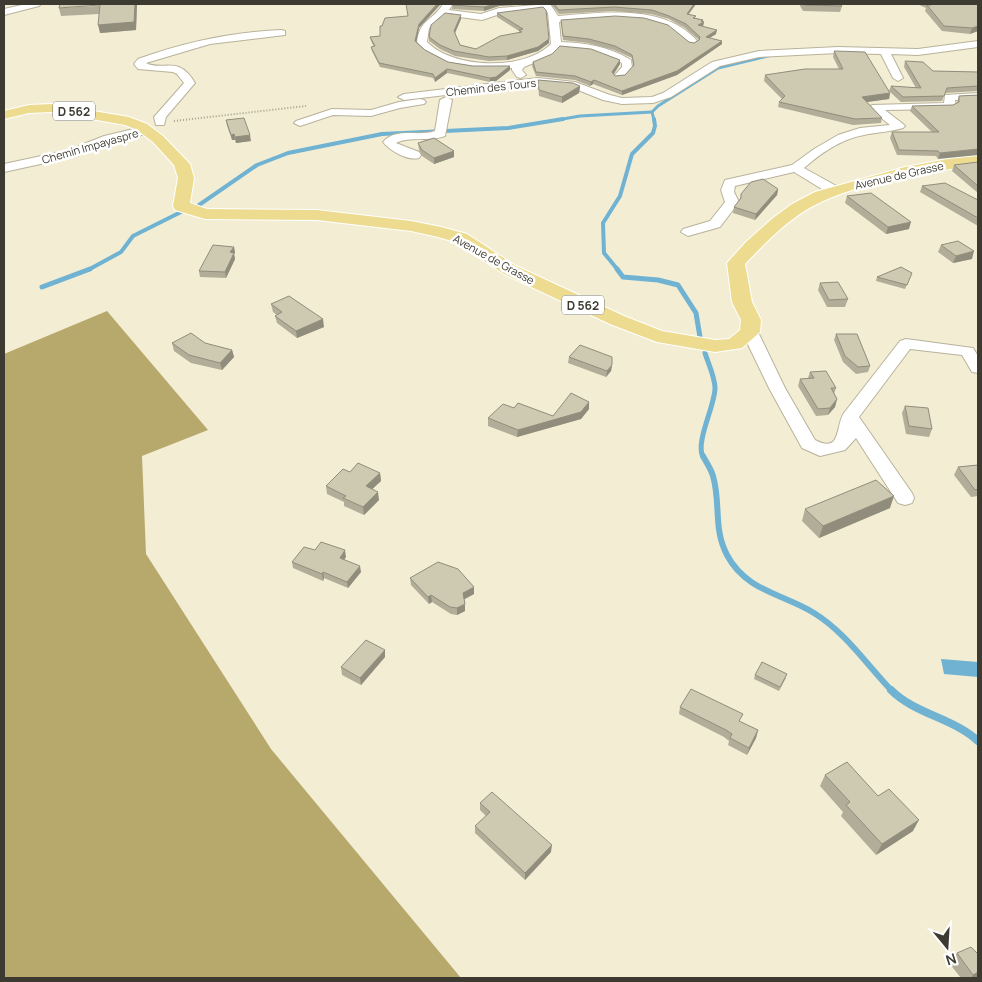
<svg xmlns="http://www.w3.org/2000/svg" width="982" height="982" font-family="Manrope,sans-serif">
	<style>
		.forest { fill: #b7a86b }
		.water { fill: #6fb2d2 }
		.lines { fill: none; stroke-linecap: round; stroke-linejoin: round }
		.stream-far4 { stroke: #6fb2d2; stroke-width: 3 }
		.stream-far3 { stroke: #6fb2d2; stroke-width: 4 }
		.stream-far2 { stroke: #6fb2d2; stroke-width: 5 }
		.stream-far1 { stroke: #6fb2d2; stroke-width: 6 }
		.stream { stroke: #6fb2d2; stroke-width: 8 }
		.minor-casing { stroke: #b8b29b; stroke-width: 2 }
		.major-casing { stroke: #fff; stroke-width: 2 }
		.path { stroke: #a5a08e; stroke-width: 2; stroke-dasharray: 1 2; stroke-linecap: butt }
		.minor { fill: #fff; fill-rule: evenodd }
		.major { fill: #eddc8f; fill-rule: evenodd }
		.wall { fill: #b1ad98 }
		.shaded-wall { fill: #908d7c }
		.building { fill: #cec9b1; stroke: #908d7c }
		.labels { text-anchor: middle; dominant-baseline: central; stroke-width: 5; stroke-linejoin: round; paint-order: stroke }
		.far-street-label { font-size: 11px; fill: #3d3b31; stroke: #fff }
		.shield { fill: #fff; stroke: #77766f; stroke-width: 1 }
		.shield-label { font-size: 12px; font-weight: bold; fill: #3d3b31 }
	</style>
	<rect width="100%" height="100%" fill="#f3edd4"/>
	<!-- forest -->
	<path class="forest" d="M107 311 208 430 142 456 146 554 271 749 461 978H4V354Z"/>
	<!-- water -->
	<path class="water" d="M941 659 978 662V677L944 674Z"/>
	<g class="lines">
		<!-- stream-far4 -->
		<g class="stream-far4">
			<path d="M557 120 580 116 652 112"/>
			<path d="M654 120 652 112 658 106 718 68 772 55"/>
		</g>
		<!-- stream-far3 -->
		<g class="stream-far3">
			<path d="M199 205 257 165 288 153 382 134 508 128 563 119"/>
			<path d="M88 270 121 252 133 236 181 212"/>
			<path d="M618 270 604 253 603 223 620 196 632 154 653 133 655 126 654 119"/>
		</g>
		<!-- stream-far2 -->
		<g class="stream-far2">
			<path d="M617 269 623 277 658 280 678 285 696 313 700 337"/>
			<path d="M42 287 90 269"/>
			<path d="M703 457C695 442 715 406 715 388 715 377 708 363 705 353"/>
		</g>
		<!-- stream-far1 -->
		<path class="stream-far1" d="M703 456C706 462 711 469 713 476 721 503 713 529 727 555 746 591 783 594 814 613 845 632 867 665 892 691"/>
		<!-- stream -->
		<path class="stream" d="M891 690C915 714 953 718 978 741"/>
		<!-- minor casing -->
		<g class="minor-casing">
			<g id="minor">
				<path d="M26 4H41L39 6 4 15V9Z"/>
				<path d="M443 4H453L449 10 481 14 499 8 550 4 558 16C603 13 665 3 698 42L693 45 689 44C683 38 675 32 668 27 641 12 589 19 559 22L561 42C586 43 608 46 631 60L632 68 623 78H615L614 76 622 67V63C601 51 582 49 559 48L551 56 524 67 522 70 526 75 521 78 517 77 512 70V68C479 68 440 72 417 43 419 19 433 21 443 4ZM544 9 548 13 551 44C524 71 454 69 427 42L429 28 445 15 482 20 500 14Z"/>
				<path d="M281 30 285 31V35L210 44 146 63C163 72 178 54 195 83L166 117 164 125H156L154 117 184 83 177 74 173 72 138 69 134 64 138 59C185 42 232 32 281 30Z"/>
				<path d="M978 41V47L918 55 891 54 903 78 898 81 893 78 881 54 838 53 759 57 720 66 671 97 653 103 622 104 603 100 573 88 538 84 404 100 398 97 404 94 538 78 575 82 610 95 622 98 652 97 663 93 712 62 759 51 838 47 918 49Z"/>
				<path d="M978 93V99L955 100 956 106 950 109 885 110 903 124 905 126 903 128C890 132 877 132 864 135 841 139 821 153 804 168L840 188 841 191 840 194H830L794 172 735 186 734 192 739 202 720 227 688 236 681 232 683 229 710 221 725 202 721 190 725 180 792 165 814 149 838 135 860 128 890 125 875 113 870 107 872 105 944 103 945 95Z"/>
				<path d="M446 97 452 100 445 136C429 142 409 136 396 143L419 152 421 155 419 158C408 161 390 151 383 142 396 127 419 137 435 131L440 100Z"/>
				<path d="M420 99 424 100 426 102 424 104 400 108 371 116 333 115 300 126 294 123 296 121 332 109 371 110 399 102Z"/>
				<path d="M146 126 152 130 150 133 112 142 77 156 4 172V164L69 150 104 136Z"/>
				<path d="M750 327 756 329 758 332 785 388 815 440C842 454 835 426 844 413L900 341 906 339 973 348 978 356V373L972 372 962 355 910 349 859 417 912 493 914 498 912 503 905 505 898 503 856 438 845 450 820 456 802 448 769 388 742 332 744 329Z"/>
			</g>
		</g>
		<!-- major casing -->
		<g class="major-casing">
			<path id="major" d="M52 104 129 117 147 124 163 136 190 164 194 178 190 203 207 209 317 210 411 221 441 227 467 234 516 266 624 316 662 331 715 340 729 339 740 330 741 320 732 302 727 263 746 242 773 218 792 204 815 192 905 167 948 159 978 156V166C931 170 857 183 815 205 788 219 766 242 745 264L752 302 761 320 760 332 742 348 715 352 657 342 610 324 504 274 455 242 438 237 411 231 317 220 205 219 175 210 173 206 178 178 174 165 153 142 137 130 125 125 52 112 29 113 4 119V111L29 105Z"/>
		</g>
		<!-- path -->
		<path class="path" d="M174 121 306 106"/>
		<!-- minor -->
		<use href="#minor" class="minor"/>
		<!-- major -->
		<use href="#major" class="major"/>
	</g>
	<!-- wall -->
	<g class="wall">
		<path d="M137 4 136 30 100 33 99 14 61 16 59 8Z"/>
		<path d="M453 4H529L499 6 484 11 452 9Z"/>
		<path d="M551 4H696L689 14 696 18 703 20V22H704L703 26H702L716 34 710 38 722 41V44L677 75 622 95 593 84 590 86 575 80 536 76 532 66 533 62 620 64 614 74 615 76 625 75 633 66 632 58 614 50 588 43 563 40 561 20 689 42 694 43 699 40 685 28 669 19 651 14 613 11 559 14Z"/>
		<path d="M799 4H840L842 6 840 12 803 11Z"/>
		<path d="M917 4H978V31L970 34 942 31 925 11 926 8Z"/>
		<path d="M497 13 549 43 538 51 507 60 489 61 455 56 440 49 429 41V37L461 15V19L455 33 460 45 476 49 519 32V31L497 17Z"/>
		<path d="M407 16 419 28 416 41 425 50 448 62 473 66H510V70L496 81 490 82 447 73 435 82 433 78 380 67 372 51 371 47H374L371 41 370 37 380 36 382 26Z"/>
		<path d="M834 51 890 93 889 99 866 102 882 118 881 123 853 125 778 107 779 102 782 99 764 81 765 75 839 69 833 57Z"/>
		<path d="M905 61 933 71 978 72V91L945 93 942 101 901 102 889 91 891 86 916 88 904 67Z"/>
		<path d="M538 80 580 86 579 93 562 103 539 96Z"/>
		<path d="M978 95 938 159 936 156 897 155 890 138 892 132H932L910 111 912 106 953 105 957 103 959 96Z"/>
		<path d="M226 120 251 141 236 143 235 140H232L227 126Z"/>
		<path d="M418 143 454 157 434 164 422 156 419 150Z"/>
		<path d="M978 162V193L952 171 954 165Z"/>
		<path d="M922 186 978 200V226L920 192Z"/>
		<path d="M778 189 777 195 755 220 733 213 734 207 740 200 741 194Z"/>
		<path d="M847 196 909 229 886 234 845 203Z"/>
		<path d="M941 245 972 259 953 263 938 252Z"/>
		<path d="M234 247 235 253 234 254 235 259 226 278 200 277 199 271Z"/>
		<path d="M912 273 905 289 876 281 877 277Z"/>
		<path d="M820 283 848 299 845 307H827L818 290Z"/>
		<path d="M271 304 324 327 297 338 277 323 275 316 277 315 273 312Z"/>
		<path d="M836 334 870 366 868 372 856 374 843 362 834 340Z"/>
		<path d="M172 343H205L232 350 234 357 222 370 191 363 174 351Z"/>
		<path d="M569 357 612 365 611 371 606 377 568 363Z"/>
		<path d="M810 372 836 388 834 394 837 399 835 407 828 415 816 416 798 386 800 379 808 378Z"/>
		<path d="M905 406 932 429 929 437 906 434 902 413Z"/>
		<path d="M514 408 553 416 589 409 581 419 517 437 488 426V418Z"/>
		<path d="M978 465V496L971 497 954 475 958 467Z"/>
		<path d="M350 472 380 473 381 481 372 489 379 500 364 515 344 506V502L327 494 326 486Z"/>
		<path d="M890 508 819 538 802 521 805 509Z"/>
		<path d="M315 550 346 557 344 559 361 572 348 588 324 578 323 581 293 568 292 562Z"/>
		<path d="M410 578 474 594 464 599 465 611 457 615 451 614 432 602 429 604 411 585Z"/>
		<path d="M385 657 361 685 342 675 341 667Z"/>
		<path d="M755 675 786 678 779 691 754 679Z"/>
		<path d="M680 707 741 722 758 730 756 738 747 755 728 745 729 741 724 737 679 714Z"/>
		<path d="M825 775 878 796 913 831 876 855 841 816 843 812 820 786Z"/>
		<path d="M480 803 551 852 525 880 475 833V826L486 816 480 810Z"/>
		<path d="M957 953 978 954V976L975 978H961L949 963Z"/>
	</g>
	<!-- shaded-wall -->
	<g class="shaded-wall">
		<path d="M135 4H137L136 30 100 33 98 25Z"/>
		<path d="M437 4H441L419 28 416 44 415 41 419 24Z"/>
		<path d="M495 4H529L499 6 484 11V7Z"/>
		<path d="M694 4H696L686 17 687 14Z"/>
		<path d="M461 15V19L454 35V31Z"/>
		<path d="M703 20V23L704 22 703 26 698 29V25L701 21Z"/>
		<path d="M978 26V31L970 34 972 28Z"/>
		<path d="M717 30 716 34 706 40V37Z"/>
		<path d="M549 39V43L538 51 507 60V56Z"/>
		<path d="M722 41V44L677 75 622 95V91Z"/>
		<path d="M620 60V64L612 76V72Z"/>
		<path d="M510 66V70L496 81 490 82V78Z"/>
		<path d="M447 69V73L435 82V78Z"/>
		<path d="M594 80 593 84 590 86 591 82Z"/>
		<path d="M580 86 579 93 562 103V97Z"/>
		<path d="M890 93 889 99 860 103 862 97Z"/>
		<path d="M234 134 235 140H232L231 135Z"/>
		<path d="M250 135 251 141 236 143 235 137Z"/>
		<path d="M978 149V155L938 159 940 153Z"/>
		<path d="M454 151V157L434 164V158Z"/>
		<path d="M778 189 777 195 755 220 756 214Z"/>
		<path d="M911 222 909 229 886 234 888 227Z"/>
		<path d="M234 247 235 253 234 254 235 259 226 278 225 272 230 252Z"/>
		<path d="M974 251 972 259 953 263 956 256Z"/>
		<path d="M323 319 324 327 297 338 296 331Z"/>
		<path d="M232 350 234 357 222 370 220 363Z"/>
		<path d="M612 365 611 371 606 377 607 371Z"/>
		<path d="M837 399 835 407 828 415 830 408Z"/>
		<path d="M589 402V409L581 419 517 437 518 430Z"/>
		<path d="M380 473 381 481 367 494 366 486Z"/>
		<path d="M378 492 379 500 364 515 363 507Z"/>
		<path d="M894 496 890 508 819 538 823 526Z"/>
		<path d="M345 550 346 557 341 564 340 558Z"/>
		<path d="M360 566 361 572 348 588 347 582Z"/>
		<path d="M323 572 324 578 323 581 322 574Z"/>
		<path d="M474 587V594L463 600V593Z"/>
		<path d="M431 595 432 602 429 604 428 597Z"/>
		<path d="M465 604V611L457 615V608Z"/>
		<path d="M385 650V657L361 685 360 678Z"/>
		<path d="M758 730 756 738 747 755 749 748Z"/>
		<path d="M919 820 913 831 876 855 882 844Z"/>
		<path d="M552 845 551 852 525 880V873Z"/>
		<path d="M978 972V976L975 978H971L973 975Z"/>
	</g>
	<!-- building -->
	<g class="building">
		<path d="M60 4H135L134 22 98 25 100 5 59 8Z"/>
		<path d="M406 4H437L419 24 415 41 425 50 448 62 473 66H510L496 77 490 78 447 69 435 78 433 74 379 63 371 47 375 46 370 37 380 36V26H382L385 18 408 16Z"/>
		<path d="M453 4H495L484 7 452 5Z"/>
		<path d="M554 4H694L687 14 696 16 693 18 703 20 701 21 704 22 698 25 717 30 706 37 722 41 677 71 622 91 594 80 591 82 575 76 536 72 533 62 552 54 560 46 591 49 620 60 612 72 615 76 625 75 634 65 632 55 615 46 589 39 563 36 561 20 615 16 644 18 668 25 689 42 694 43 699 40 700 37 686 24 669 16 652 10 614 7 559 10Z"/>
		<path d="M804 4H840L842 6 805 5Z"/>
		<path d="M929 4H978V26L972 28 944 26 927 5H931Z"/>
		<path d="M543 7 546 10 549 39 538 47 507 56 489 57 454 51 440 45 429 37 431 25 445 13 461 15 454 31 460 45 476 49 500 36 522 32 519 30 523 29 497 13Z"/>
		<path d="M834 51 865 52 890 93 862 97 882 118 855 119 779 102 785 96 765 75 805 69H843Z"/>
		<path d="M905 61 923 62 933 71 978 72V86L947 88 944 96 903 97 891 86 921 88Z"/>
		<path d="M538 80 573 83 580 86 562 97 539 90Z"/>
		<path d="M978 95V149L940 153 938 151 899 150 892 132H939L912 106 953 105 959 102V96Z"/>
		<path d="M244 118 250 135 235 137 234 134 231 135 226 120Z"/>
		<path d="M434 138 454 151 434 158 422 150 418 143Z"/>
		<path d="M978 162V186L954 165Z"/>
		<path d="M763 179 778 189 756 214 734 207 741 198V194L751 182Z"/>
		<path d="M945 183 978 200V218L922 186Z"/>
		<path d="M871 193 911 222 888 227 847 196Z"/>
		<path d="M958 241 974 251 956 256 941 245Z"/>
		<path d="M213 245 234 247 230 252 234 253 225 272 199 271Z"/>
		<path d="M901 267 912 273 907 285 877 277Z"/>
		<path d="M838 282 848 299 829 300 820 283Z"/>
		<path d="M289 296 323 319 296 331 275 316 282 312 271 304Z"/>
		<path d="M191 333 205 343 232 350 220 363 189 355 172 343Z"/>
		<path d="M836 334H857L870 366 858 367 845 356Z"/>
		<path d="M580 345 612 357V365L607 371 569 357Z"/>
		<path d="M826 371 836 388H831L837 399 830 408 818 409 800 379 814 378 810 372Z"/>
		<path d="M571 393 589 402 581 412 518 430 488 418 503 404 514 408 518 403 553 416Z"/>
		<path d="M905 406 928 408 932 429 909 426Z"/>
		<path d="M358 463 380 473 366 486 378 492 363 507 343 498 346 496 326 486 343 469 350 472Z"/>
		<path d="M978 465V489L975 490 958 467Z"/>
		<path d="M876 480 894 496 823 526 805 509Z"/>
		<path d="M321 542 345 550 340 558 360 566 347 582 323 572 322 574 292 562 304 547 315 550Z"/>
		<path d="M438 562 458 569 474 587 463 593 465 604 457 608 450 607 431 595 428 597 410 578Z"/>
		<path d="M366 640 385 650 360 678 341 667Z"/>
		<path d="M762 662 787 674 780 687 755 675Z"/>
		<path d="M691 689 743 714 739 721 758 730 749 748 730 738 732 734 726 730 680 707Z"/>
		<path d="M847 762 878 796 889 789 919 820 882 844 846 805 850 802 825 775Z"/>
		<path d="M492 792 552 845 525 873 475 826 490 812 480 803Z"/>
		<path d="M971 947 978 954V972L973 975 957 953Z"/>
	</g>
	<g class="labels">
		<!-- far-street labels -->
		<g class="far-street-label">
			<text transform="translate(491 87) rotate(-6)">Chemin des Tours</text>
			<text transform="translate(90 146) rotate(-16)">Chemin Impayaspre</text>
			<text transform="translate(899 175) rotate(-13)">Avenue de Grasse</text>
			<text transform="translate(494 259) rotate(29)">Avenue de Grasse</text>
		</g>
		<!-- shield labels -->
		<g class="shield">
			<rect x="53" y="101.5" width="42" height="19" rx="4"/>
			<rect x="562" y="295.5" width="42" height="19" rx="4"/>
		</g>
		<g class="shield-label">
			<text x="74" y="111">D 562</text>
			<text x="583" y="305">D 562</text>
		</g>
	</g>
	<!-- border -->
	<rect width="982" height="982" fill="none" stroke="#3d3b31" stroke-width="10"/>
	<!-- north arrow -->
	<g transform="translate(947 947) rotate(162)" stroke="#ffffff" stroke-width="4" paint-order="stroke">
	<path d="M0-4L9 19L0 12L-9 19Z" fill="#3d3b31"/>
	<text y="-8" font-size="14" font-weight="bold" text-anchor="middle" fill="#3d3b31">N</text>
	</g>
</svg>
